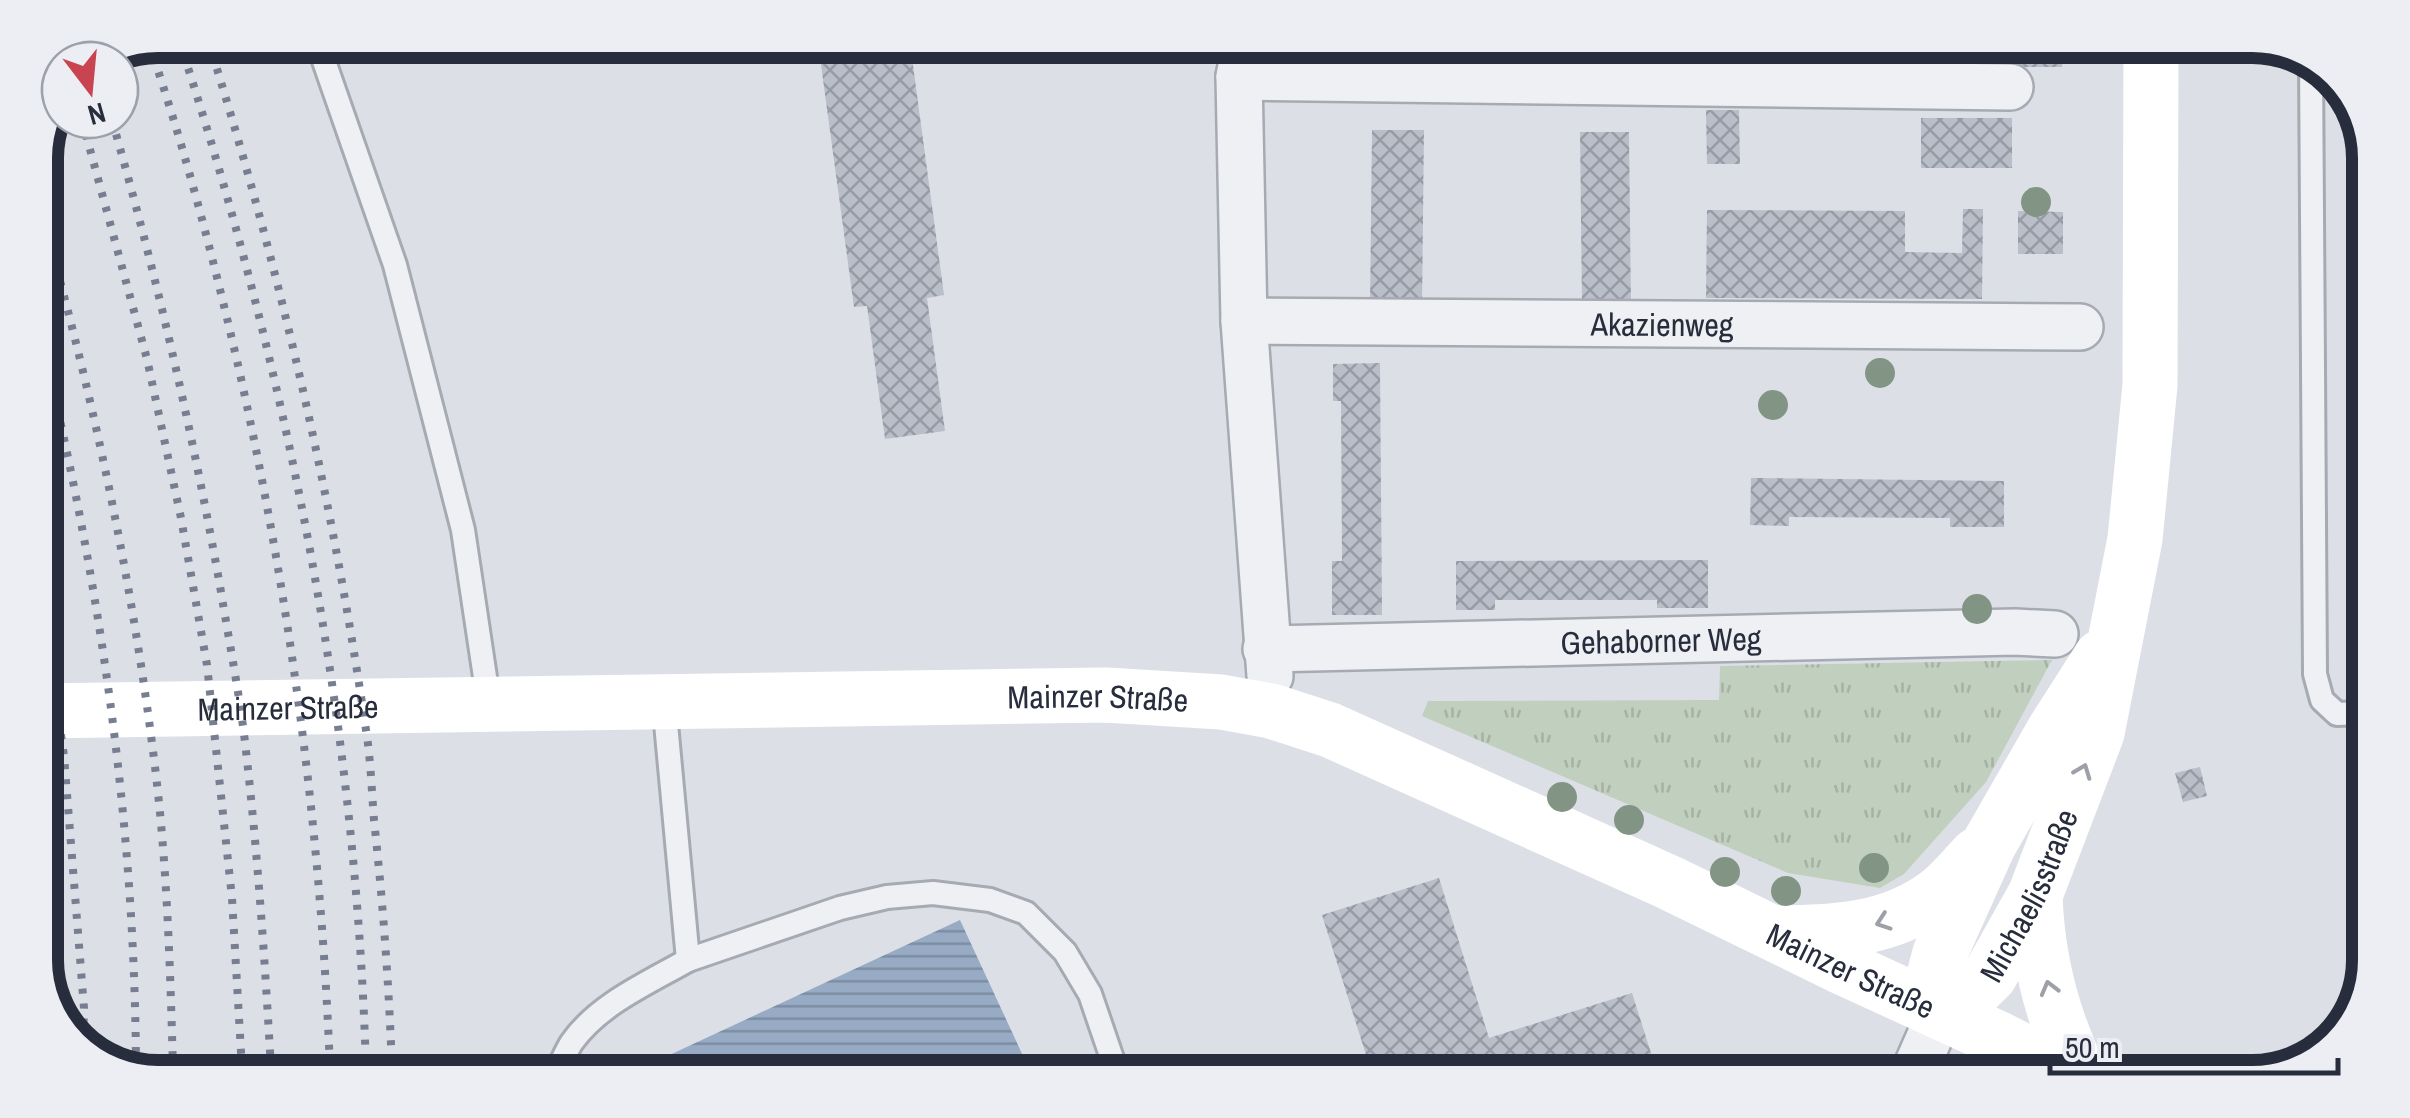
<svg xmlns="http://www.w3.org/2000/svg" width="2410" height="1118" font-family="'Archivo Narrow',sans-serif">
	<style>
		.grass { fill: url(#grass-tufts) }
		.water { fill: url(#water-rules) }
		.building { fill: url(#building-cross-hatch) }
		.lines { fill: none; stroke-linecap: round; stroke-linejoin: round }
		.lane-casing { stroke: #a6aab3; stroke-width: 28 }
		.street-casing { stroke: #a6aab3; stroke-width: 50 }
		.lane { stroke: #eff0f4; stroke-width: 22 }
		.street { stroke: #eff0f4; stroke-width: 45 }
		.secondary { stroke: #fff; stroke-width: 55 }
		.rail { stroke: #777e8f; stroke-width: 8; stroke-dasharray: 5 10; stroke-linecap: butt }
		.tree { fill: #829585 }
		.oneway { stroke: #9ea0a7 }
		.labels { text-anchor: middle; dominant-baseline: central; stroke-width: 8; stroke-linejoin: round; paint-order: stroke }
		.street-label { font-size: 32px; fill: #272d3c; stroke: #eceef4 }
		.rim { fill: none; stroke: #272d3c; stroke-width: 12 }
	</style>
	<defs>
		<pattern id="grass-tufts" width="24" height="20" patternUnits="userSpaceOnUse" patternTransform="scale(2.5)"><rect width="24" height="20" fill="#c1cfbe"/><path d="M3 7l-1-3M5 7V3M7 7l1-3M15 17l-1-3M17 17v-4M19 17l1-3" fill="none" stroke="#a6b2a4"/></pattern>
		<pattern id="water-rules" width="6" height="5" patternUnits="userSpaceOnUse" patternTransform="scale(2.5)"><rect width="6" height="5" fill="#98abc5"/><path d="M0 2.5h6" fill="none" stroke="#7c8ca1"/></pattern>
		<pattern id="building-cross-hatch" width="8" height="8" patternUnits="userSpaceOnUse" patternTransform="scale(2.5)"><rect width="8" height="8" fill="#babec8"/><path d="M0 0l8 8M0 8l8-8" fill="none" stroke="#979ba4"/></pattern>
	</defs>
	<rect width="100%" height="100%" fill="#dce0e6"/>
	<!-- grass -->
	<path class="grass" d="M2052 660 1986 782 1904 874 1880 888 1788 873 1422 716 1428 701 1719 700 1720 666Z"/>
	<!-- water -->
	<path class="water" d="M960 920 1031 1073 635 1071Z"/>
	<!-- building -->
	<g class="building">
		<path d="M818 43H910L944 295 927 298 945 431 885 439 867 306 854 307Z"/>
		<path d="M1371 45H1421V64L1371 63Z"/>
		<path d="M1582 46H1637V67L1581 66Z"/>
		<rect x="1798" y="47" width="53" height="16"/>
		<path d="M2008 48H2063L2062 67H2008Z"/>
		<path d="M1706 110H1739L1740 164H1707Z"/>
		<rect x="1921" y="118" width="91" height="50"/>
		<path d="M1372 130H1424L1422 307 1370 306Z"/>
		<path d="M1580 132H1629L1631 306 1582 307Z"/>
		<path d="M1963 209H1983L1982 299 1706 298 1707 210 1905 211V252L1962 253Z"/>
		<path d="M2018 211 2063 212V254H2018Z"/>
		<path d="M1380 363 1382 615H1332V561H1342L1341 401H1333V364Z"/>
		<path d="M1751 478 2004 481V527H1950V518L1789 517V526L1750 525Z"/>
		<path d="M1708 560V608H1657V600H1495V610H1456V561Z"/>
		<path d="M2200 767 2207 796 2183 802 2175 773Z"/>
		<path d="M1439 878 1489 1038 1632 993 1658 1075 1372 1074 1322 915Z"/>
		<path d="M2361 1000V1006L2338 1033 2335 1030 2341 1005Z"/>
	</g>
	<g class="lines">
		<!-- lane casing -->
		<g class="lane-casing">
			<g id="lane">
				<path d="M317 41 395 265 463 530 489 704"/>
				<path d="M2311 60 2315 674 2322 700 2337 714 2364 713"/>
				<path d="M664 702 688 960 840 908 887 897 933 893 990 900 1026 913 1065 952 1090 994 1117 1073"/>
				<path d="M557 1071C562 1062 566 1051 572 1042 599 1004 648 983 688 960"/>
			</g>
		</g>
		<!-- street casing -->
		<g class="street-casing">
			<g id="street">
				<path d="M1245 45 1239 77 1244 321 1270 676"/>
				<path d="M1239 77 2010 87"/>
				<path id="s1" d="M1244 321 2080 327"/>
				<path id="s2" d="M1266 649 2015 632 2055 634"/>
				<path d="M1912 1077 1941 1011"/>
			</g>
		</g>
		<!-- lane -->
		<use href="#lane" class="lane"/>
		<!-- street -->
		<use href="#street" class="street"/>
		<!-- secondary -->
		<g class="secondary">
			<path id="s3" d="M40 711 1106 695 1221 702 1271 711 1330 730 1668 882 1842 967 1999 1039 2074 1077"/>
			<path d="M2035 895C2037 958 2053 1020 2081 1077"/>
			<path d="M1777 933C1834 933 1890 930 1937 895 1952 884 1964 868 1977 855"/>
			<path id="s4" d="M1941 1011 1978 987 1990 975 2035 895 2097 733 2135 539 2150 385 2151 49"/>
			<path d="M1941 1011 1934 976 1940 953 1989 844 2055 729 2101 657"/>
		</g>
		<!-- rail -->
		<g class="rail">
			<path d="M179 40C288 372 356 720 366 1070"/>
			<path d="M208 40C281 272 334 504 368 744 371 769 372 795 374 820 383 903 389 986 392 1070"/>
			<path d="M149 44C185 148 213 257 238 365 290 597 321 832 330 1070"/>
			<path d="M82 120 147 359 181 518 207 665 232 898 242 1069"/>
			<path d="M112 120C156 273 192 429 220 586 229 641 240 696 246 751 258 857 265 963 271 1069"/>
			<path d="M40 209C91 386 130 569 153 751 167 857 170 963 173 1069"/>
			<path d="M40 335C99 574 135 822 136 1069"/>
			<path d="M40 586 64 756 84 1008 83 1046"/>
		</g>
	</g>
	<!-- trees -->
	<g class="tree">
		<circle cx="2036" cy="202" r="15"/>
		<circle cx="1880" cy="373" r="15"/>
		<circle cx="1773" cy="405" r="15"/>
		<circle cx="1977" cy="609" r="15"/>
		<circle cx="1562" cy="797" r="15"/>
		<circle cx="1629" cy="820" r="15"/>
		<circle cx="1874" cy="868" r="15"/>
		<circle cx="1725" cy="872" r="15"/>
		<circle cx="1786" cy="891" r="15"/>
	</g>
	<!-- one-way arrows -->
	<defs><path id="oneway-chevron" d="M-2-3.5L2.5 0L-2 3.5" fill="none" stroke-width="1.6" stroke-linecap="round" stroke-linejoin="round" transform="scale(2.5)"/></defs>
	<g class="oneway">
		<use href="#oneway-chevron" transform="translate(2083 771) rotate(-69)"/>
		<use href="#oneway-chevron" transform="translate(1883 922) rotate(161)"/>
		<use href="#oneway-chevron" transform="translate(2049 988) rotate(-105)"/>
	</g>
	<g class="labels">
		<!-- street labels -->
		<g class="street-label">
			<text stroke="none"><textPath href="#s1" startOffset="418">Akazienweg</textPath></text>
			<text stroke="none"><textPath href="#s2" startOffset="395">Gehaborner Weg</textPath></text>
			<text stroke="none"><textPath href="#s3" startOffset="1058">Mainzer Straße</textPath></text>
			<text stroke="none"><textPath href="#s3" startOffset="248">Mainzer Straße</textPath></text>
			<text stroke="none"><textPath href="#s4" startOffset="150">Michaelisstraße</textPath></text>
			<text stroke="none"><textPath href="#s3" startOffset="1868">Mainzer Straße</textPath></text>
		</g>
	</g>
	<!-- crop -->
	<path d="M0 0H2410V1118H0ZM158 58H2252A100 100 0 0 1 2352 158V960A100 100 0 0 1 2252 1060H158A100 100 0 0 1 58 960V158A100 100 0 0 1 158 58Z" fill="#eceef4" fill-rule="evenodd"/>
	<path class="rim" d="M158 58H2252A100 100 0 0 1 2352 158V960A100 100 0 0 1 2252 1060H158A100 100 0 0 1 58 960V158A100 100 0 0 1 158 58Z"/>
	<!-- north arrow -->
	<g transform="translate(90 90) rotate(164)"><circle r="48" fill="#eceef4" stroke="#9da1aa" stroke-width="2.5"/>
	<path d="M0-8L18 38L0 25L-18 38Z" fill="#c84451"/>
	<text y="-15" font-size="28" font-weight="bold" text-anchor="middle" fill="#272d3c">N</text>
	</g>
	<!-- scale -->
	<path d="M2050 1058v15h288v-15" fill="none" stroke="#272d3c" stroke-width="5"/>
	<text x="2065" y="1058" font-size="30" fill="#272d3c" stroke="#eceef4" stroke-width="8" paint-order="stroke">50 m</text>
</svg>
